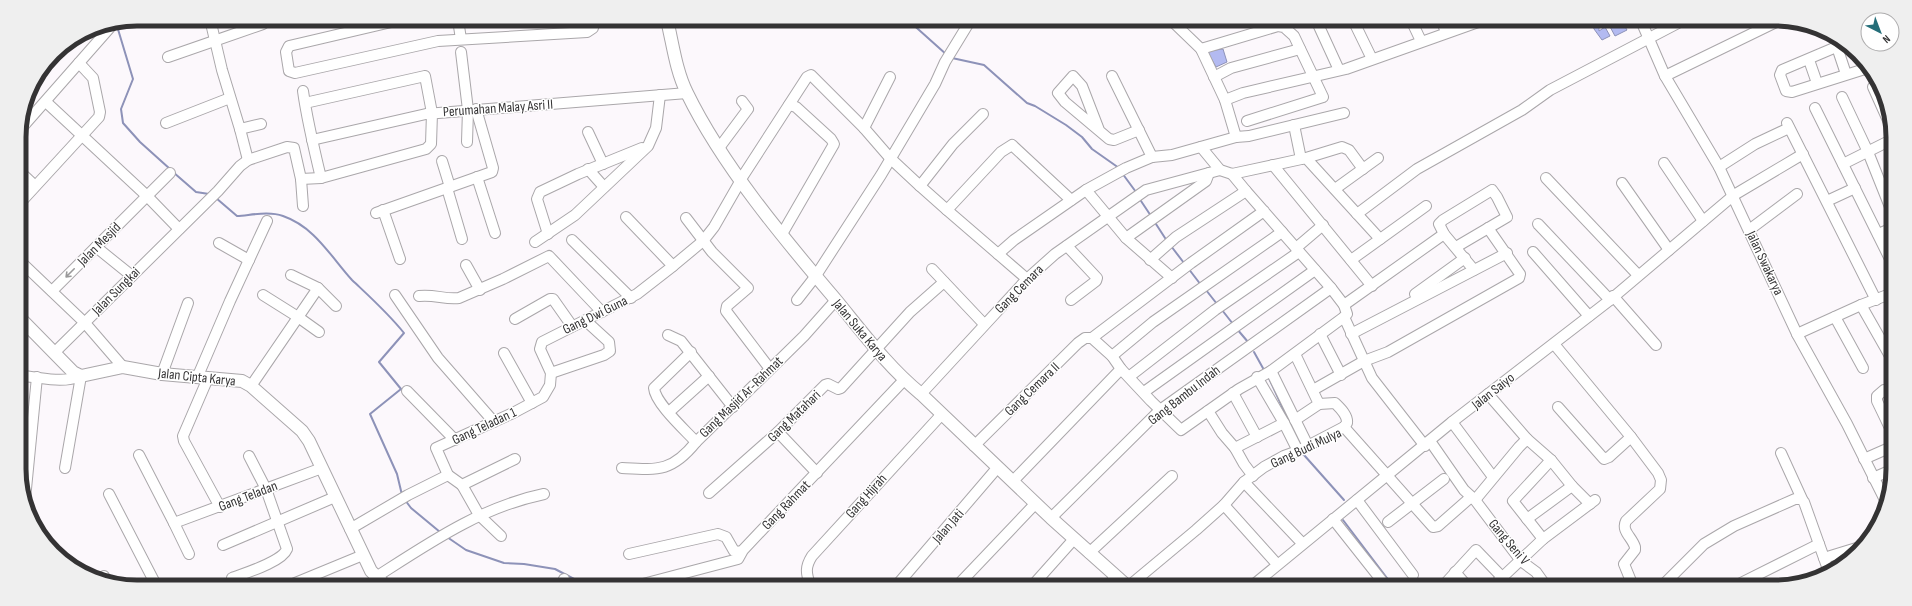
<svg xmlns="http://www.w3.org/2000/svg" width="1912" height="606" font-family="'Sofia Sans Condensed',sans-serif">
	<style>
		.water { fill: #b3baf1; stroke: #8d92b8 }
		.lines { fill: none; stroke-linecap: round; stroke-linejoin: round }
		.stream { stroke: #8d92b8; stroke-width: 2 }
		.minor-casing { stroke: #aaa7aa; stroke-width: 12 }
		.major-casing { stroke: #aaa7aa; stroke-width: 14 }
		.minor { stroke: #fff; stroke-width: 10 }
		.major { stroke: #fff; stroke-width: 12 }
		.oneway { stroke: #9a999a }
		.labels { text-anchor: middle; dominant-baseline: central; stroke-width: 3; stroke-linejoin: round; paint-order: stroke }
		.street-label { font-size: 14px; fill: #343334; stroke: #fff }
		.rim { fill: none; stroke: #343334; stroke-width: 5 }
	</style>
	<rect width="100%" height="100%" fill="#fcf8fc"/>
	<!-- water -->
	<g class="water">
		<path d="M1596 23H1602L1599 26V31L1605 27 1610 36 1602 40 1594 29 1593 25Z"/>
		<path d="M1608 23H1623L1627 30 1615 36Z"/>
		<path d="M1223 49 1227 62 1216 67 1207 51Z"/>
	</g>
	<g class="lines">
		<!-- stream -->
		<g class="stream">
			<path d="M909 21 947 55"/>
			<path d="M273 24 275 19"/>
			<path d="M117 26 133 79 121 109 123 123 140 142 170 169"/>
			<path d="M952 58 984 65 1027 103 1035 106 1066 125 1082 137 1092 149 1119 168"/>
			<path d="M173 172 196 192 209 194"/>
			<path d="M1122 173 1136 192"/>
			<path d="M216 198 237 216C252 215 269 211 283 216 315 227 331 257 352 280 370 297 388 313 404 333L379 362 401 389 370 414 397 474 402 495"/>
			<path d="M1139 198 1151 216"/>
			<path d="M1154 221 1167 241"/>
			<path d="M1171 246 1184 263"/>
			<path d="M1188 268 1201 285"/>
			<path d="M1206 290 1217 304"/>
			<path d="M1222 310 1233 324"/>
			<path d="M1237 329 1248 342"/>
			<path d="M1254 352 1264 370"/>
			<path d="M1268 376 1295 435"/>
			<path d="M1304 455 1344 500"/>
			<path d="M405 500 411 508 440 532"/>
			<path d="M1343 520 1393 586"/>
			<path d="M447 537 466 550 504 563 524 564 555 569 576 580 579 584"/>
		</g>
		<!-- minor casing -->
		<g class="minor-casing">
			<g id="minor">
				<path d="M210 19 222 70 240 129 261 124"/>
				<path d="M400 20 289 46 286 52 289 71 295 73 438 41 587 32 593 28 594 20"/>
				<path d="M458 20 461 39"/>
				<path d="M1173 22 1201 49 1225 100 1236 137"/>
				<path d="M1317 22 1339 70"/>
				<path d="M1354 22 1372 59"/>
				<path d="M1412 22 1421 41"/>
				<path d="M1442 22 1446 32"/>
				<path d="M1642 23 1665 76 1719 167 1797 334 1847 424 1887 504"/>
				<path d="M1841 45 1782 70 1780 75 1786 91 1792 92 1868 68"/>
				<path d="M1837 47 1846 74"/>
				<path d="M1201 49 1278 26 1284 27 1294 36 1323 97 1247 121"/>
				<path d="M461 52 468 110 467 142"/>
				<path d="M168 57 263 24"/>
				<path d="M1809 60 1817 83"/>
				<path d="M1112 76 1152 157"/>
				<path d="M1665 76 1774 23"/>
				<path d="M1214 77 1231 68 1300 49"/>
				<path d="M1873 87 1891 127"/>
				<path d="M303 91C307 120 314 149 321 178L426 149 431 144 432 113 425 76 305 103"/>
				<path d="M1842 97 1868 152 1890 207"/>
				<path d="M1225 100 1243 93 1346 69 1478 22"/>
				<path d="M46 102 147 196 179 229"/>
				<path d="M1815 108 1890 259"/>
				<path d="M166 123 230 98"/>
				<path d="M1787 123 1876 300"/>
				<path d="M1294 125 1301 159"/>
				<path d="M864 128 890 77"/>
				<path d="M240 129 248 160"/>
				<path d="M1099 130 1082 86 1073 76 1058 93 1065 102 1109 139 1114 140 1139 130"/>
				<path d="M19 131 114 23"/>
				<path d="M588 132 603 164"/>
				<path d="M312 140 426 114 687 93"/>
				<path d="M1201 147 1220 170 1232 174 1306 158 1342 147 1349 150 1363 169"/>
				<path d="M719 148 748 109 742 101"/>
				<path d="M1306 158 1380 239"/>
				<path d="M442 161 450 187"/>
				<path d="M1664 163 1703 221"/>
				<path d="M1843 164 1891 140"/>
				<path d="M1273 165 1372 286"/>
				<path d="M1719 167 1755 144 1789 128"/>
				<path d="M588 169 604 187"/>
				<path d="M19 171 34 185"/>
				<path d="M1232 174 1246 191"/>
				<path d="M477 177 495 233"/>
				<path d="M1546 178 1638 275"/>
				<path d="M301 179 321 178"/>
				<path d="M741 179 807 77 811 75 864 128 890 158 920 186 953 144 983 114"/>
				<path d="M1622 183 1669 250"/>
				<path d="M920 186 947 210 1001 152 1012 145 1071 200"/>
				<path d="M447 188 462 239"/>
				<path d="M1335 189 1378 158"/>
				<path d="M1086 190 1126 238 1172 278"/>
				<path d="M1827 201 1855 188"/>
				<path d="M20 203 99 117 100 112 93 78 79 63"/>
				<path d="M383 210 400 259"/>
				<path d="M947 210 1027 279"/>
				<path d="M376 213 492 172 493 168 476 109"/>
				<path d="M1357 214 1417 169 1522 110 1550 90 1678 23"/>
				<path d="M626 217 673 266"/>
				<path d="M686 218 712 252 748 288 727 306 726 311 770 369"/>
				<path d="M1538 224 1610 300"/>
				<path d="M1749 230 1797 194"/>
				<path d="M548 234 537 199 540 192 578 174 642 148"/>
				<path d="M782 234 834 144 831 139 796 107 789 105"/>
				<path d="M1878 234 1890 229"/>
				<path d="M1126 238 1206 181 1209 173"/>
				<path d="M572 240 631 298"/>
				<path d="M535 242 575 215 648 146 656 128 660 95"/>
				<path d="M219 243 249 260"/>
				<path d="M1067 246 1097 278 1096 281 1071 300"/>
				<path d="M96 247 132 276"/>
				<path d="M1456 247 1507 217 1497 197 1492 190 1443 220 1439 224 1444 234 1474 270"/>
				<path d="M1296 248 1323 225"/>
				<path d="M1533 252 1589 316"/>
				<path d="M998 254 1014 240 1086 190 1126 168 1152 157 1172 155 1236 137 1249 136 1344 113"/>
				<path d="M1150 260 1176 237 1246 191 1331 288 1344 305 1347 314 1344 317 1271 371 1239 389 1181 430 1151 401 1121 369 1112 356 1092 338 1191 263 1264 211"/>
				<path d="M1351 260 1426 206"/>
				<path d="M20 261 85 323 123 367"/>
				<path d="M466 265 480 290"/>
				<path d="M932 269 984 324"/>
				<path d="M291 275 318 288 336 306"/>
				<path d="M52 291 170 173"/>
				<path d="M1415 294 1465 258"/>
				<path d="M263 295 298 317 319 332"/>
				<path d="M395 295 438 358 494 422"/>
				<path d="M419 296C434 294 446 300 459 298L503 279 549 256 602 312"/>
				<path d="M1613 296 1656 345"/>
				<path d="M797 300 815 277 881 175 935 84 945 62 970 21"/>
				<path d="M1344 305 1444 234"/>
				<path d="M1861 305 1890 356"/>
				<path d="M1344 317 1372 378 1425 446"/>
				<path d="M1835 317 1863 368"/>
				<path d="M515 319 550 299H553L572 326"/>
				<path d="M1320 334 1341 375"/>
				<path d="M1351 334 1507 253"/>
				<path d="M1797 334 1861 305 1890 294"/>
				<path d="M668 335 681 341 733 407"/>
				<path d="M1554 344 1631 437 1658 473 1661 480 1660 489 1626 521C1621 531 1632 537 1635 547V550L1624 564 1633 586"/>
				<path d="M691 352 654 388C655 403 685 430 696 442L804 336 836 300"/>
				<path d="M54 353 218 191 240 166 248 160 287 147 294 148 301 179 303 206"/>
				<path d="M504 353 532 403"/>
				<path d="M1112 356 1153 322 1282 232"/>
				<path d="M1271 371 1308 446"/>
				<path d="M551 373 604 355 610 351 609 342 586 321"/>
				<path d="M162 374 188 303"/>
				<path d="M21 376C41 377 61 384 81 376L65 468"/>
				<path d="M1130 376 1215 310 1299 252"/>
				<path d="M1257 377 1284 423 1298 451"/>
				<path d="M197 378 230 301 267 221"/>
				<path d="M208 378 183 436 184 441 220 507"/>
				<path d="M251 386 318 288"/>
				<path d="M1313 390 1364 361 1388 352 1519 278 1520 274 1488 228"/>
				<path d="M1884 390 1877 396V401L1889 426"/>
				<path d="M407 391 455 440"/>
				<path d="M1144 392 1315 270"/>
				<path d="M1233 393 1257 437"/>
				<path d="M921 394 1027 279 1055 254 1146 190 1220 170"/>
				<path d="M1488 394 1527 439"/>
				<path d="M1558 407 1604 459 1609 457 1631 437"/>
				<path d="M1208 411 1222 433 1235 448 1244 464 1253 476"/>
				<path d="M669 412 709 376"/>
				<path d="M1295 420 1319 404 1295 354"/>
				<path d="M1452 422 1493 477"/>
				<path d="M1344 427 1433 527 1438 526 1471 497"/>
				<path d="M778 432 817 473"/>
				<path d="M1430 441 1464 490 1475 500 1521 561 1536 572 1546 586"/>
				<path d="M974 446 1078 343 1085 338H1092"/>
				<path d="M1235 448 1284 423"/>
				<path d="M1781 453 1802 499"/>
				<path d="M139 455 174 523 322 468"/>
				<path d="M515 459 462 485 448 475 436 448 513 413 543 397 550 385 551 373 540 349 542 342 637 294 673 266 703 241 714 227 741 180"/>
				<path d="M1864 459 1889 448"/>
				<path d="M622 468C658 470 672 472 696 442"/>
				<path d="M1873 478 1889 471"/>
				<path d="M1013 481 1121 369"/>
				<path d="M1244 482 1302 543"/>
				<path d="M462 485 479 515 501 536"/>
				<path d="M709 493 778 432 825 385 828 384 838 389 841 388 910 312 944 282"/>
				<path d="M109 494 155 583"/>
				<path d="M25 499 37 377"/>
				<path d="M1357 500 1413 575"/>
				<path d="M1475 500 1519 447 1527 439 1551 460 1572 486"/>
				<path d="M1224 505 1277 564"/>
				<path d="M1051 518 1160 410 1331 288"/>
				<path d="M1333 519 1386 586"/>
				<path d="M1527 519 1572 486 1590 504"/>
				<path d="M1388 522 1444 479"/>
				<path d="M174 523 189 554"/>
				<path d="M350 529 408 495 448 475"/>
				<path d="M1543 539 1513 501 1551 460"/>
				<path d="M223 545 335 497"/>
				<path d="M1089 553 1172 476"/>
				<path d="M629 554 718 534 726 537 734 551 741 552"/>
				<path d="M1824 558 1863 546"/>
				<path d="M1455 572 1467 586"/>
				<path d="M104 576 106 583"/>
				<path d="M376 577C429 543 481 507 544 494"/>
				<path d="M232 578C245 573 282 562 287 549L266 489 249 456"/>
				<path d="M295 583 363 555"/>
				<path d="M562 584 564 579"/>
				<path d="M643 584 738 559 743 550 904 380"/>
				<path d="M810 585C806 573 805 567 812 556L942 414"/>
				<path d="M897 585 998 467"/>
				<path d="M958 585 1036 503"/>
				<path d="M1033 585 1074 539"/>
				<path d="M1109 585 1115 576"/>
				<path d="M1130 585 1196 530 1224 505 1244 482 1264 467 1284 456 1298 451 1344 427 1347 423C1348 415 1340 408 1335 403L1319 404"/>
				<path d="M1252 586 1452 422 1610 300 1734 195 1803 154"/>
				<path d="M1443 586 1476 550 1503 578"/>
				<path d="M1493 586 1543 539 1595 500"/>
				<path d="M1662 586 1704 544 1734 526 1795 499H1801L1804 502 1819 544"/>
				<path d="M1733 587 1819 544 1829 572"/>
			</g>
		</g>
		<!-- major casing -->
		<g class="major-casing">
			<g id="major">
				<path d="M667 20C673 45 676 71 687 93 722 165 784 239 836 300 863 333 888 367 921 394L1051 518 1126 585"/>
				<path d="M20 318 73 372 81 376 123 367 162 374 242 381 251 386 302 431 309 441 371 571 384 584"/>
			</g>
		</g>
		<!-- minor -->
		<use href="#minor" class="minor"/>
		<!-- major -->
		<use href="#major" class="major"/>
	</g>
	<!-- one-way arrows -->
	<defs><path id="oneway-shaft" d="M-6 0H5M1.5-3L5.5 0L1.5 3" fill="none" stroke-width="1.6" stroke-linecap="round" stroke-linejoin="round"/></defs>
	<use class="oneway" href="#oneway-shaft" transform="translate(70 273) rotate(135)"/>
	<g class="labels">
		<!-- street labels -->
		<g class="street-label">
			<text transform="translate(498 108) rotate(-4)">Perumahan Malay Asri II</text>
			<text transform="translate(99 244) rotate(-45)">Jalan Mesjid</text>
			<text transform="translate(1765 263) rotate(65)">Jalan Swakarya</text>
			<text transform="translate(1019 289) rotate(-45)">Gang Cemara</text>
			<text transform="translate(116 291) rotate(-45)">Jalan Sungkai</text>
			<text transform="translate(595 315) rotate(-26)">Gang Dwi Guna</text>
			<text transform="translate(860 330) rotate(50)">Jalan Suka Karya</text>
			<text transform="translate(197 377) rotate(6)">Jalan Cipta Karya</text>
			<text transform="translate(1032 389) rotate(-44)">Gang Cemara II</text>
			<text transform="translate(1493 391) rotate(-38)">Jalan Saiyo</text>
			<text transform="translate(1184 395) rotate(-38)">Gang Bambu Indah</text>
			<text transform="translate(741 397) rotate(-44)">Gang Masjid Ar-Rahmat</text>
			<text transform="translate(794 416) rotate(-44)">Gang Matahari</text>
			<text transform="translate(484 426) rotate(-25)">Gang Teladan 1</text>
			<text transform="translate(1306 448) rotate(-25)">Gang Budi Mulya</text>
			<text transform="translate(248 496) rotate(-21)">Gang Teladan</text>
			<text transform="translate(866 496) rotate(-48)">Gang Hijrah</text>
			<text transform="translate(786 505) rotate(-46)">Gang Rahmat</text>
			<text transform="translate(948 526) rotate(-49)">Jalan Jati</text>
			<text transform="translate(1509 542) rotate(50)">Gang Seni V</text>
		</g>
	</g>
	<!-- crop -->
	<path d="M0 0H1912V606H0ZM137 26H1775A111 111 0 0 1 1886 137V469A111 111 0 0 1 1775 580H137A111 111 0 0 1 26 469V137A111 111 0 0 1 137 26Z" fill="#efefef" fill-rule="evenodd"/>
	<path class="rim" d="M137 26H1775A111 111 0 0 1 1886 137V469A111 111 0 0 1 1775 580H137A111 111 0 0 1 26 469V137A111 111 0 0 1 137 26Z"/>
	<!-- north arrow -->
	<g transform="translate(1880 32) rotate(138)"><circle r="19" fill="#ffffff" stroke="#aeadae"/>
	<path d="M0-3L7 15L0 10L-7 15Z" fill="#256e79"/>
	<text y="-6" font-size="11" font-weight="bold" text-anchor="middle" fill="#343334">N</text>
	</g>
</svg>
